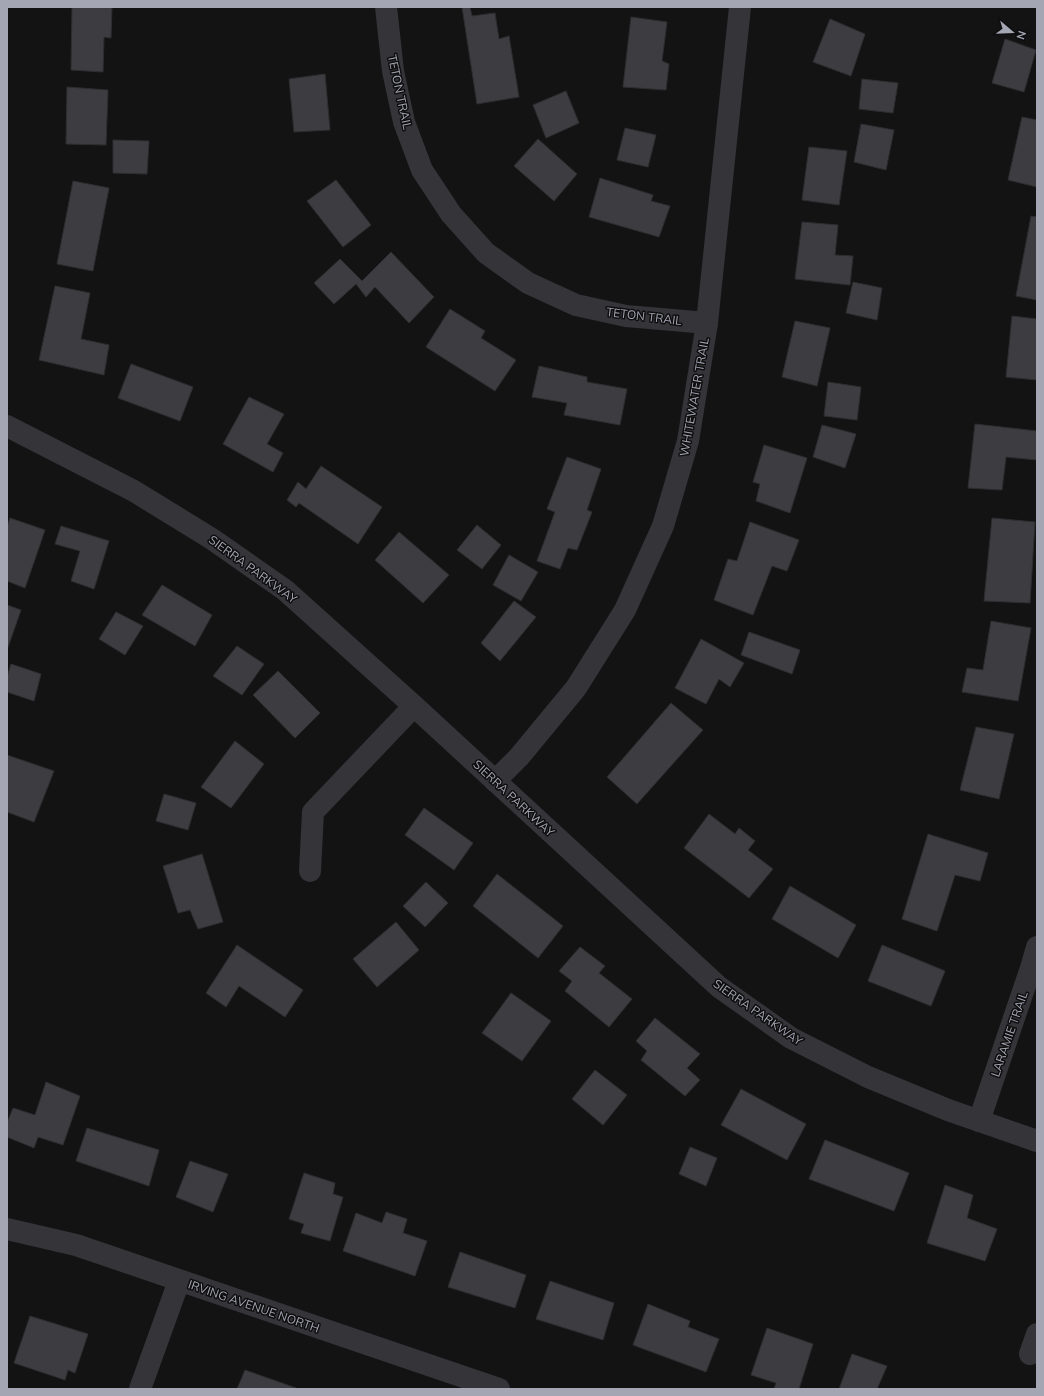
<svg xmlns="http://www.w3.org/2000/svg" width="1044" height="1396" font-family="Mulish,sans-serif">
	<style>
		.building { fill: #3d3d41; stroke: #2e2d30 }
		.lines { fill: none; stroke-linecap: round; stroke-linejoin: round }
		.minor { stroke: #343439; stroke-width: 22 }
		.labels { text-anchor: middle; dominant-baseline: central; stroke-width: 3; stroke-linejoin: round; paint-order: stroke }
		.street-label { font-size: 12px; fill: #a5a6b4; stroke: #0e0e0f }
	</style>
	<rect width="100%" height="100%" fill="#131314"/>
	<!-- building -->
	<g class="building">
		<path d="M72 7H112L111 38 104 37 103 72 71 70Z"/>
		<path d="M462 7H470L472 16 495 13 499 39 509 36 519 97 477 104Z"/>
		<path d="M631 17 667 22 662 61 669 64 666 90 623 87Z"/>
		<path d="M830 19 865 34 851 76 813 62Z"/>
		<path d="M1005 39 1036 50 1024 92 992 83Z"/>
		<path d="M325 74 330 130 294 132 289 79Z"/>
		<path d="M862 79 898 83 893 113 859 109Z"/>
		<path d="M67 87 108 90 106 145 66 144Z"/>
		<path d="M566 91 579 123 546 138 533 105Z"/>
		<path d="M1022 117 1037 120V187L1008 180Z"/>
		<path d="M861 124 894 130 886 170 854 162Z"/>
		<path d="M625 128 656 135 648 167 617 160Z"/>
		<path d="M538 139 577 174 554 201 514 166Z"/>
		<path d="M113 140 149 141 147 174 113 173Z"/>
		<path d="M809 147 847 151 839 205 802 200Z"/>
		<path d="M600 178 653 195 651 201 670 206 659 237 589 217Z"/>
		<path d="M336 180 371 225 343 247 307 201Z"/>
		<path d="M73 181 109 188 93 271 57 264Z"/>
		<path d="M1031 216 1037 217V300L1016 296Z"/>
		<path d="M802 222 838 225 835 255 853 256 850 285 795 279Z"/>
		<path d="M391 252 434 297 409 323 375 287 366 297 356 284 334 304 314 283 340 259 362 281Z"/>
		<path d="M853 282 882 288 877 320 846 313Z"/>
		<path d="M55 286 90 293 81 339 109 345 104 375 39 360Z"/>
		<path d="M450 309 485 331 481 338 516 360 495 391 426 347Z"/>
		<path d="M1012 316 1037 319V380L1006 377Z"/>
		<path d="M795 321 830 328 817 386 782 377Z"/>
		<path d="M131 364 193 387 180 421 118 398Z"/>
		<path d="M539 366 587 377V382L627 389 620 425 564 415 567 403 532 397Z"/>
		<path d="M828 382 861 387 857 420 824 416Z"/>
		<path d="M249 397 284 414 267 444 283 453 273 472 223 444Z"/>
		<path d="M975 424 1037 431V460L1006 457 1002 490 968 488Z"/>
		<path d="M822 425 856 434 845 468 813 457Z"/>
		<path d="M764 445 807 458 790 513 756 501 760 484 753 482Z"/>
		<path d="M567 457 601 469 587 510 592 512 577 550 568 548 560 569 537 561 555 512 547 509Z"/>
		<path d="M321 466 382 507 358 544 299 503 296 507 287 500 298 482 306 489Z"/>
		<path d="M10 518 45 530 25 588 7 581V527Z"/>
		<path d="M992 518 1035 522 1030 603 984 601Z"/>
		<path d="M750 522 799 540 787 571 772 566 753 615 714 600 728 559 737 561Z"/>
		<path d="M477 525 501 545 482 569 457 550Z"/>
		<path d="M61 526 109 541 94 589 71 581 80 551 55 544Z"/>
		<path d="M399 532 449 575 423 603 375 560Z"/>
		<path d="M509 555 538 572 521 601 493 585Z"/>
		<path d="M162 585 212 615 195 646 142 615Z"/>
		<path d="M514 601 536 617 500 661 481 643Z"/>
		<path d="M7 605 21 610 7 650Z"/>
		<path d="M116 612 143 626 125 655 99 639Z"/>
		<path d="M991 621 1031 628 1018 701 962 692 967 668 983 670Z"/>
		<path d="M749 632 800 650 792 674 741 655Z"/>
		<path d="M701 639 744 663 730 687 719 679 706 704 675 688Z"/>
		<path d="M237 646 264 664 242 695 213 676Z"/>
		<path d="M11 664 41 674 34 701 7 692V677Z"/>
		<path d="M278 671 320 713 295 738 253 695Z"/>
		<path d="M671 703 703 730 637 804 607 777Z"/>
		<path d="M976 727 1014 734 999 799 960 790Z"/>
		<path d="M235 741 264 764 231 808 201 787Z"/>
		<path d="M7 755 54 771 34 822 7 812Z"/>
		<path d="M164 794 196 803 188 830 156 821Z"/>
		<path d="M424 808 473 843 454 870 405 835Z"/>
		<path d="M709 814 735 834 739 828 755 841 748 850 773 869 749 898 684 848Z"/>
		<path d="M928 834 988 853 980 881 955 875 937 931 902 919Z"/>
		<path d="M202 854 223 922 198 929 190 910 178 913 163 866Z"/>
		<path d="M497 874 563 926 538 958 473 906Z"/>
		<path d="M426 882 448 903 425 927 403 906Z"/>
		<path d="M790 886 856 925 838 958 772 919Z"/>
		<path d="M396 922 419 950 377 987 353 959Z"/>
		<path d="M237 945 303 990 285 1017 239 986 226 1007 206 993Z"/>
		<path d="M882 945 945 971 931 1006 868 981Z"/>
		<path d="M580 947 605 966 599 973 632 999 609 1027 565 991 572 981 559 971Z"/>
		<path d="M511 993 551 1021 522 1061 482 1033Z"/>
		<path d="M655 1018 700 1054 687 1068 700 1080 685 1096 641 1060 647 1051 636 1041Z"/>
		<path d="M595 1070 627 1095 603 1125 572 1099Z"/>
		<path d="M46 1082 80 1096 63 1145 38 1137 34 1148 7 1137V1123L13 1108 35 1115Z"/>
		<path d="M741 1089 806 1124 787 1160 721 1125Z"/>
		<path d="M87 1128 159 1150 149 1186 76 1161Z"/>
		<path d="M825 1140 909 1173 894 1211 809 1179Z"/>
		<path d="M690 1147 717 1158 706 1186 679 1174Z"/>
		<path d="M190 1161 228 1174 213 1212 176 1197Z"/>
		<path d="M304 1173 335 1183 333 1194 343 1197 330 1241 301 1233 304 1224 289 1219Z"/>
		<path d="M945 1185 973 1195 967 1218 997 1229 985 1261 927 1243Z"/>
		<path d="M386 1212 407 1219 403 1233 427 1241 415 1276 343 1251 356 1213 382 1223Z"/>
		<path d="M460 1252 526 1275 515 1308 448 1287Z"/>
		<path d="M550 1281 614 1303 603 1340 536 1319Z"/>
		<path d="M648 1304 690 1321 688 1327 719 1339 706 1372 633 1345Z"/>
		<path d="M30 1316 88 1334 75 1373 68 1370 65 1380 14 1363Z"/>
		<path d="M767 1328 813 1344 799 1389H774L776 1383 751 1375Z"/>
		<path d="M852 1354 887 1366 877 1389H839Z"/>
		<path d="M245 1370 299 1389H237Z"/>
	</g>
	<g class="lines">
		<!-- minor -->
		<g class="minor">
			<path d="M386 7 393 71 404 122 422 170 451 214 486 253 528 283 576 305 626 316 707 323"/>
			<path d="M7 426 134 491 212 539 285 590 414 706 719 987 791 1038 868 1077 948 1110 1037 1141"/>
			<path d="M495 781 519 757 576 688 625 610 663 526 688 441 707 323 740 7"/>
			<path d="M310 871 313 812 414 706"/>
			<path d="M979 1121 1031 968 1037 947"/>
			<path d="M7 1229 76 1245 499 1389"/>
			<path d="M1030 1354 1037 1334"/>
			<path d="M140 1389 179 1281"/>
		</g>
	</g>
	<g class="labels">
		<!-- street labels -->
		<g class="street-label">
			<text transform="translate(400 92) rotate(78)">TETON TRAIL</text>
			<text transform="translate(644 316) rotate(7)">TETON TRAIL</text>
			<text transform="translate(694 397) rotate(-80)">WHITEWATER TRAIL</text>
			<text transform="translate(253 569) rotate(36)">SIERRA PARKWAY</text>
			<text transform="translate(514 798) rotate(43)">SIERRA PARKWAY</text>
			<text transform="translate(758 1012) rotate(35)">SIERRA PARKWAY</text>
			<text transform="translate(1009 1034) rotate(-71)">LARAMIE TRAIL</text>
			<text transform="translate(254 1306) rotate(19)">IRVING AVENUE NORTH</text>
		</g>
	</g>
	<!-- border -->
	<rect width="1044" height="1396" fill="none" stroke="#a5a6b4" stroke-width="16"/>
	<!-- north arrow -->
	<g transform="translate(1012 32) rotate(109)" stroke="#0e0e0f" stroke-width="3" paint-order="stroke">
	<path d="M0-3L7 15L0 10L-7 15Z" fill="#a5a6b4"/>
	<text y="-6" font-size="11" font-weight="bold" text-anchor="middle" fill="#a5a6b4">N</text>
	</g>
</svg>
